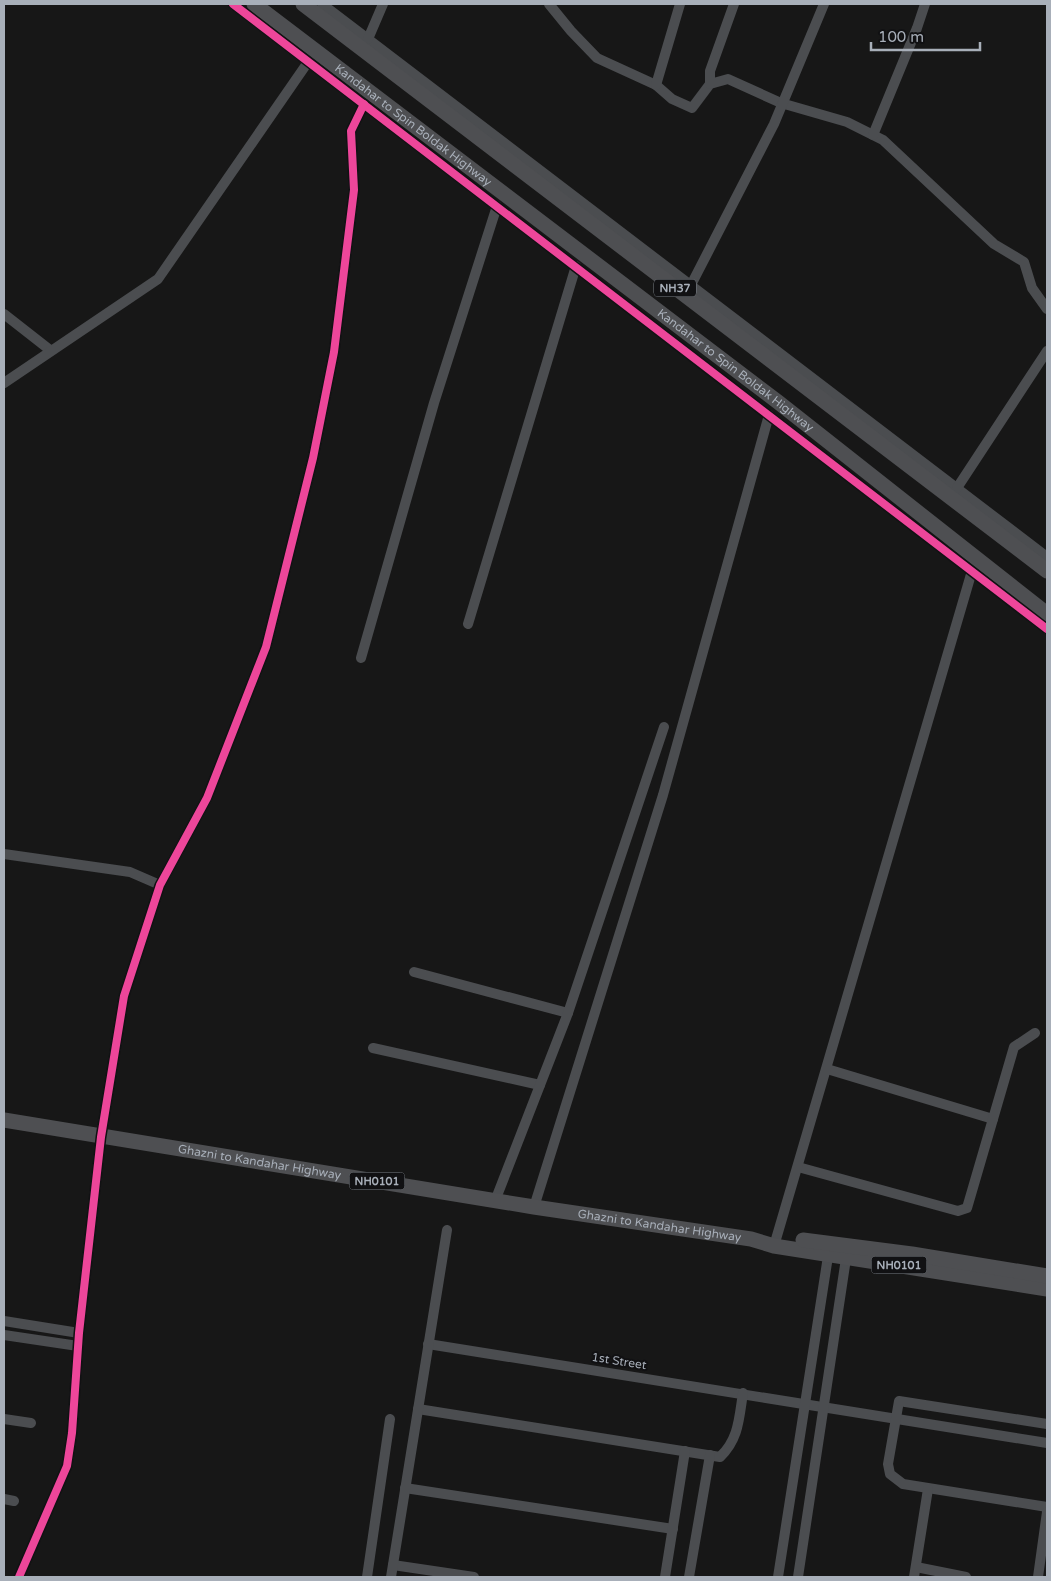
<svg xmlns="http://www.w3.org/2000/svg" width="1051" height="1581" font-family="'Varela Round',sans-serif">
	<style>
		.lines { fill: none; stroke-linecap: round; stroke-linejoin: round }
		.minor { stroke: #4b4d50; stroke-width: 10 }
		.highway { stroke: #4e4f52; stroke-width: 15 }
		.cycleway-casing { stroke: #111113; stroke-width: 11 }
		.cycleway { stroke: #ed469a; stroke-width: 8 }
		.labels { text-anchor: middle; dominant-baseline: central; stroke-width: 4; stroke-linejoin: round; paint-order: stroke }
		.shield { fill: #111113; stroke: #7b8087; stroke-width: 1 }
		.shield-label { font-size: 11px; font-weight: bold; fill: #a8afb9 }
		.street-label { font-size: 12px; fill: #a8afb9; stroke: #111113 }
	</style>
	<rect width="100%" height="100%" fill="#171717"/>
	<g class="lines">
		<!-- minor -->
		<g class="minor">
			<path d="M233 4 1047 629"/>
			<path d="M322 4 1047 557"/>
			<path d="M549 4 571 31 597 58 656 85 672 99 692 108 710 84 728 79 781 103 847 122 883 140 994 244 1024 262 1032 288 1047 309"/>
			<path d="M368 39 383 4"/>
			<path d="M710 84V71L734 4"/>
			<path d="M656 85 680 4"/>
			<path d="M873 135 917 28 925 4"/>
			<path d="M691 285 774 124 824 4"/>
			<path d="M4 314 50 350"/>
			<path d="M4 383 158 279 308 62"/>
			<path d="M957 488 1047 351"/>
			<path d="M468 624 576 266"/>
			<path d="M361 658 434 403 497 206"/>
			<path d="M4 854 130 872 160 885"/>
			<path d="M414 972 568 1013"/>
			<path d="M373 1048 540 1085"/>
			<path d="M827 1069 993 1119"/>
			<path d="M798 1167 958 1211 967 1208 1014 1047 1035 1033"/>
			<path d="M495 1201 568 1013 664 727"/>
			<path d="M534 1207 663 795 769 415"/>
			<path d="M774 1246 972 571"/>
			<path d="M4 1321 79 1333"/>
			<path d="M4 1335 78 1346"/>
			<path d="M428 1344 1047 1443"/>
			<path d="M418 1409 720 1457C739 1439 739 1418 743 1393"/>
			<path d="M4 1419 31 1423"/>
			<path d="M1047 1424 899 1401 888 1464 890 1474 903 1484 1047 1507"/>
			<path d="M405 1488 673 1529"/>
			<path d="M4 1499 14 1501"/>
			<path d="M393 1565 474 1577"/>
			<path d="M916 1567 966 1577"/>
			<path d="M19 1577 67 1466 72 1433 79 1333 101 1137 124 996 160 885 207 798 266 647 313 458 334 352 354 190 351 131 364 104"/>
			<path d="M367 1577 390 1419"/>
			<path d="M391 1577 447 1230"/>
			<path d="M665 1577 685 1451"/>
			<path d="M689 1577 710 1455"/>
			<path d="M778 1577 829 1250"/>
			<path d="M798 1577 847 1252"/>
			<path d="M914 1577 928 1489"/>
			<path d="M1038 1577 1047 1512"/>
		</g>
		<!-- highway -->
		<g class="highway">
			<path id="s1" d="M254 4 778 402 1047 614"/>
			<path d="M303 4 1047 571"/>
			<path id="s2" d="M4 1120 534 1207 751 1239 774 1246 1047 1289"/>
			<path d="M803 1240 912 1254 1047 1276"/>
		</g>
		<!-- cycleway casing -->
		<g class="cycleway-casing">
			<g id="cycleway">
				<path d="M233 4 1047 629"/>
				<path d="M19 1577 67 1466 72 1433 79 1333 101 1137 124 996 160 885 207 798 266 647 313 458 334 352 354 190 351 131 364 104"/>
			</g>
		</g>
		<!-- cycleway -->
		<use href="#cycleway" class="cycleway"/>
	</g>
	<g class="labels">
		<!-- shield labels -->
		<g class="shield">
			<rect x="654" y="279.5" width="42" height="17" rx="4"/>
			<rect x="349.5" y="1172.5" width="55" height="17" rx="4"/>
			<rect x="871.5" y="1256.5" width="55" height="17" rx="4"/>
		</g>
		<g class="shield-label">
			<text x="675" y="288">NH37</text>
			<text x="377" y="1181">NH0101</text>
			<text x="899" y="1265">NH0101</text>
		</g>
		<!-- street labels -->
		<g class="street-label">
			<text stroke="none"><textPath href="#s1" startOffset="200">Kandahar to Spin Boldak Highway</textPath></text>
			<text stroke="none"><textPath href="#s1" startOffset="605">Kandahar to Spin Boldak Highway</textPath></text>
			<text stroke="none"><textPath href="#s2" startOffset="259">Ghazni to Kandahar Highway</textPath></text>
			<text stroke="none"><textPath href="#s2" startOffset="664">Ghazni to Kandahar Highway</textPath></text>
			<text transform="translate(619 1361) rotate(9)">1st Street</text>
		</g>
	</g>
	<!-- border -->
	<rect width="1051" height="1581" fill="none" stroke="#a8afb9" stroke-width="10"/>
	<!-- scale -->
	<path d="M871 42v8h109v-8" fill="none" stroke="#a8afb9" stroke-width="2.5"/>
	<text x="878" y="42" font-size="15" fill="#a8afb9" stroke="#111113" stroke-width="4" paint-order="stroke">100 m</text>
</svg>
